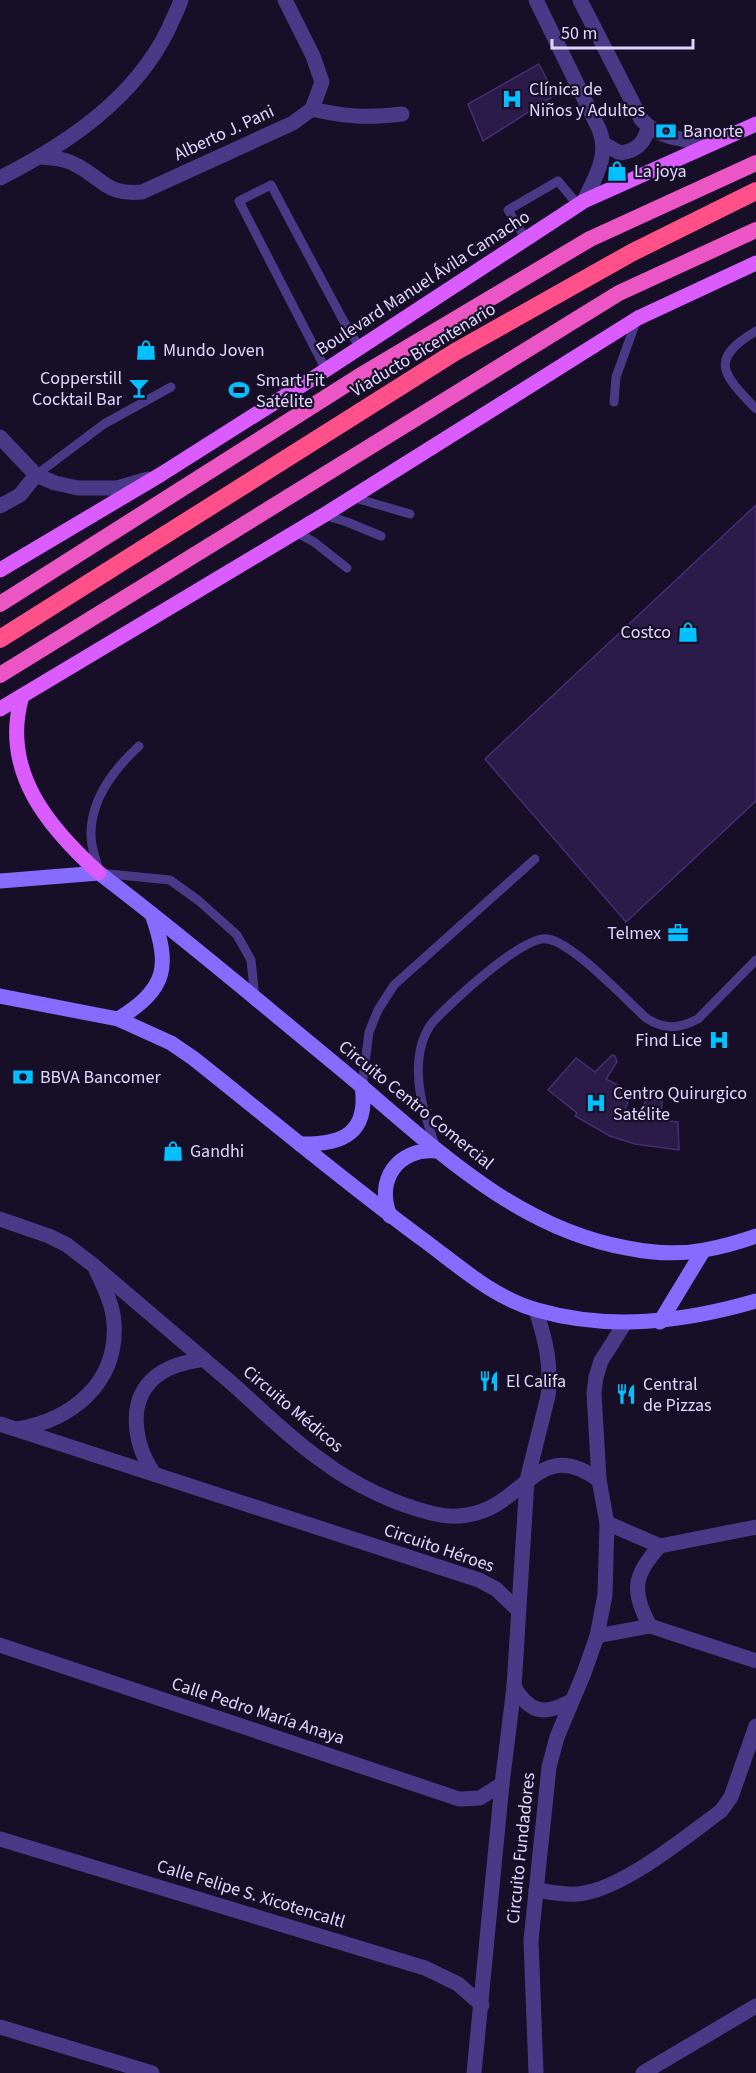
<svg xmlns="http://www.w3.org/2000/svg" width="756" height="2073" font-family="'Source Sans 3',sans-serif">
	<style>
		.building { fill: #2b1b48; stroke: #462d74; stroke-width: 1.5 }
		.lines { fill: none; stroke-linecap: round; stroke-linejoin: round }
		.service { stroke: #483a86; stroke-width: 9 }
		.minor { stroke: #483a86; stroke-width: 15 }
		.tertiary { stroke: #483a86; stroke-width: 15 }
		.secondary { stroke: #856cff; stroke-width: 15 }
		.primary { stroke: #da5cff; stroke-width: 15 }
		.trunk { stroke: #ec56c4; stroke-width: 16 }
		.motorway { stroke: #ff508a; stroke-width: 18 }
		.labels { text-anchor: middle; dominant-baseline: central; stroke-width: 4.5; stroke-linejoin: round; paint-order: stroke }
		.poi-label { font-size: 18px; fill: #e0d5ff; stroke: #170f27; text-anchor: start }
		.street-label { font-size: 18px; fill: #e0d5ff; stroke: #170f27 }
	</style>
	<rect width="100%" height="100%" fill="#170f27"/>
	<!-- building -->
	<g class="building">
		<path d="M539 64 555 95 483 141 468 104Z"/>
		<path d="M756 505V801L626 922 485 759Z"/>
		<path d="M612 1055 615 1056 617 1062 606 1079 631 1092 625 1110 628 1117 634 1119 642 1114 646 1098 662 1101 661 1120 678 1122 679 1150 635 1144 610 1136 575 1116 577 1113 548 1090 576 1058 595 1072Z"/>
	</g>
	<g class="lines">
		<!-- service -->
		<g class="service">
			<path d="M526 239 508 210 558 181 578 205"/>
			<path d="M756 331C707 360 724 375 756 409"/>
			<path d="M326 370 239 201 271 185 343 320 360 348"/>
			<path d="M614 402 616 377 637 319"/>
			<path d="M36 475 104 424 171 387"/>
			<path d="M352 497 410 514"/>
			<path d="M324 515 347 522 381 536"/>
			<path d="M296 532 314 542 347 568"/>
			<path d="M139 746C114 769 90 799 91 836 91 848 97 861 99 873L170 880 199 901 237 935 251 960 255 998"/>
			<path d="M362 1086 369 1032 378 1010 394 985 535 859"/>
			<path d="M435 1145C424 1113 412 1078 422 1043 424 1037 428 1028 432 1023 449 1004 524 934 548 939 574 944 624 998 646 1018 665 1030 678 1029 698 1019L756 960"/>
		</g>
		<!-- minor -->
		<g class="minor">
			<path d="M312 109C345 117 368 118 402 114"/>
			<path d="M41 157C55 158 66 159 78 166 105 181 107 195 142 192L293 123 312 109 322 82 313 56 285 0"/>
			<path d="M0 178C67 144 134 99 168 30 172 20 178 10 181 0"/>
			<path d="M0 437 36 475 55 483 78 488H117L148 479"/>
			<path d="M0 506 20 495 36 475"/>
			<path d="M0 1219 49 1236 67 1245 93 1265C138 1303 183 1342 228 1380 259 1407 288 1437 321 1460 354 1485 396 1505 435 1514 456 1519 479 1515 497 1504 535 1480 550 1445 599 1480"/>
			<path d="M0 1424 479 1580 496 1589 517 1609"/>
			<path d="M17 1429C72 1420 118 1383 114 1323 113 1305 104 1287 96 1270"/>
			<path d="M154 1474C136 1448 126 1405 152 1380 166 1366 186 1362 204 1359"/>
			<path d="M607 1523 660 1546 756 1527"/>
			<path d="M650 1626C631 1591 633 1575 660 1546"/>
			<path d="M597 1636 650 1626 756 1661"/>
			<path d="M0 1645 459 1799 480 1798 502 1784"/>
			<path d="M0 1839 425 1968 458 1984 482 2005"/>
			<path d="M536 1890C549 1892 564 1895 577 1894 621 1891 685 1837 721 1811L731 1797 756 1726"/>
			<path d="M0 2027 152 2073"/>
			<path d="M643 2073 756 2006"/>
		</g>
		<!-- tertiary -->
		<g class="tertiary">
			<path d="M536 0 599 129C610 155 595 177 584 201"/>
			<path d="M580 0 641 119C659 140 687 140 713 143"/>
			<path d="M604 144 620 153C636 151 645 143 648 127"/>
			<path d="M514 1687C530 1713 544 1716 571 1701"/>
			<path d="M474 2073 502 1784 514 1687 527 1480 548 1396C552 1365 545 1339 536 1310"/>
			<path d="M536 2073 531 1940 549 1767 557 1737 584 1673 597 1636 605 1595 607 1523 599 1480 594 1393 596 1377 601 1361 625 1323"/>
		</g>
		<!-- secondary -->
		<g class="secondary">
			<path d="M0 881 99 873C180 934 257 1000 335 1064 424 1137 509 1227 627 1248 652 1253 678 1255 704 1250 721 1247 739 1242 756 1236"/>
			<path d="M0 996 118 1019 171 1043 193 1058C270 1119 346 1183 425 1241 460 1267 494 1298 537 1310 610 1331 684 1322 756 1301"/>
			<path d="M118 1019C168 988 170 966 152 914"/>
			<path d="M300 1144C342 1145 369 1134 362 1086"/>
			<path d="M390 1216C375 1180 398 1148 436 1151"/>
			<path d="M660 1322 703 1251"/>
		</g>
		<!-- primary -->
		<g class="primary">
			<path d="M0 570 160 475 318 375 584 201 756 124"/>
			<path d="M22 696C0 771 49 828 99 873"/>
			<path d="M0 709 324 515 638 318 756 263"/>
		</g>
		<!-- trunk -->
		<g class="trunk">
			<path d="M0 604 358 377 590 239 756 163"/>
			<path d="M0 675 619 293 756 230"/>
		</g>
		<!-- motorway -->
		<path class="motorway" d="M0 639 455 352 633 252 756 191"/>
	</g>
	<!-- icons -->
	<defs>
		<g id="hospital-bare" transform="scale(1.62)"><path d="M-5-5h3v3.5h4V-5h3V5h-3V1.5h-4V5h-3Z" fill="#01c0ff" stroke="#170f27" stroke-width="2.5" paint-order="stroke"/></g>
		<g id="bank-bare" transform="scale(1.62)"><path d="M-6-4H6V4H-6ZM0-2.3a2.3 2.3 0 1 0 0 4.6a2.3 2.3 0 1 0 0-4.6Z" fill="#01c0ff" stroke="#170f27" stroke-width="2.5" paint-order="stroke"/></g>
		<g id="shop-bare" transform="scale(1.62)"><path d="M-5-2.5h2.3a2.7 3.5 0 0 1 5.4 0H5L5.5 6h-11ZM-1.5-2.5h3a1.5 2.3 0 0 0-3 0Z" fill="#01c0ff" stroke="#170f27" stroke-width="2.5" paint-order="stroke"/></g>
		<g id="bar-bare" transform="scale(1.62)"><path d="M-6-5H6L.8 .8V4.5H3.5V6h-7V4.5H-.8V.8Z" fill="#01c0ff" stroke="#170f27" stroke-width="2.5" paint-order="stroke"/></g>
		<g id="stadium-bare" transform="scale(1.62)"><path d="M0-5a6.5 5 0 1 0 0 10a6.5 5 0 1 0 0-10ZM-3.5-1.8h7v3.6h-7Z" fill="#01c0ff" stroke="#170f27" stroke-width="2.5" paint-order="stroke"/></g>
		<g id="office-bare" transform="scale(1.62)"><path d="M-6-3h4V-5.5h4V-3h4V5H-6ZM-1-4.5V-3h2v-1.5ZM-6 0V1H6V0Z" fill="#01c0ff" stroke="#170f27" stroke-width="2.5" paint-order="stroke"/></g>
		<g id="restaurant-bare" transform="scale(1.62)"><path d="M-5-6h1v4h1v-4h1v4h1v-4h1v5L-1.5 .5V6h-2V.5L-5-1ZM5-6V6H3V1.5H1.5Q1.5-4 5-6Z" fill="#01c0ff" stroke="#170f27" stroke-width="2.5" paint-order="stroke"/></g>
	</defs>
	<g fill-rule="evenodd">
		<use href="#hospital-bare" x="512" y="99"/>
		<use href="#bank-bare" x="666" y="131"/>
		<use href="#shop-bare" x="617" y="171"/>
		<use href="#shop-bare" x="146" y="350"/>
		<use href="#bar-bare" x="139" y="388"/>
		<use href="#stadium-bare" x="239" y="390"/>
		<use href="#shop-bare" x="688" y="632"/>
		<use href="#office-bare" x="678" y="933"/>
		<use href="#hospital-bare" x="719" y="1040"/>
		<use href="#bank-bare" x="23" y="1077"/>
		<use href="#hospital-bare" x="596" y="1103"/>
		<use href="#shop-bare" x="173" y="1151"/>
		<use href="#restaurant-bare" x="489" y="1381"/>
		<use href="#restaurant-bare" x="626" y="1394"/>
	</g>
	<g class="labels">
		<!-- poi labels -->
		<g class="poi-label">
			<text x="529" y="89">Clínica de<tspan x="529" dy="21">Niños y Adultos</tspan></text>
			<text x="683" y="131">Banorte</text>
			<text x="634" y="171">La joya</text>
			<text x="163" y="350">Mundo Joven</text>
			<text x="122" y="378" text-anchor="end">Copperstill<tspan x="122" dy="21">Cocktail Bar</tspan></text>
			<text x="256" y="380">Smart Fit<tspan x="256" dy="21">Satélite</tspan></text>
			<text x="671" y="632" text-anchor="end">Costco</text>
			<text x="661" y="933" text-anchor="end">Telmex</text>
			<text x="702" y="1040" text-anchor="end">Find Lice</text>
			<text x="40" y="1077">BBVA Bancomer</text>
			<text x="613" y="1093">Centro Quirurgico<tspan x="613" dy="21">Satélite</tspan></text>
			<text x="190" y="1151">Gandhi</text>
			<text x="506" y="1381">El Califa</text>
			<text x="643" y="1384">Central<tspan x="643" dy="21">de Pizzas</tspan></text>
		</g>
		<!-- street labels -->
		<g class="street-label">
			<text transform="translate(224 133) rotate(-25)">Alberto J. Pani</text>
			<text transform="translate(423 283) rotate(-33)">Boulevard Manuel Ávila Camacho</text>
			<text transform="translate(423 350) rotate(-31)">Viaducto Bicentenario</text>
			<text transform="translate(416 1105) rotate(39)">Circuito Centro Comercial</text>
			<text transform="translate(293 1409) rotate(40)">Circuito Médicos</text>
			<text transform="translate(439 1548) rotate(19)">Circuito Héroes</text>
			<text transform="translate(258 1711) rotate(18)">Calle Pedro María Anaya</text>
			<text transform="translate(521 1848) rotate(-84)">Circuito Fundadores</text>
			<text transform="translate(251 1894) rotate(17)">Calle Felipe S. Xicotencaltl</text>
		</g>
	</g>
	<!-- scale -->
	<path d="M552 39v9h141v-9" fill="none" stroke="#e0d5ff" stroke-width="3"/>
	<text x="561" y="39" font-size="18" fill="#e0d5ff" stroke="#170f27" stroke-width="4.5" paint-order="stroke">50 m</text>
</svg>
